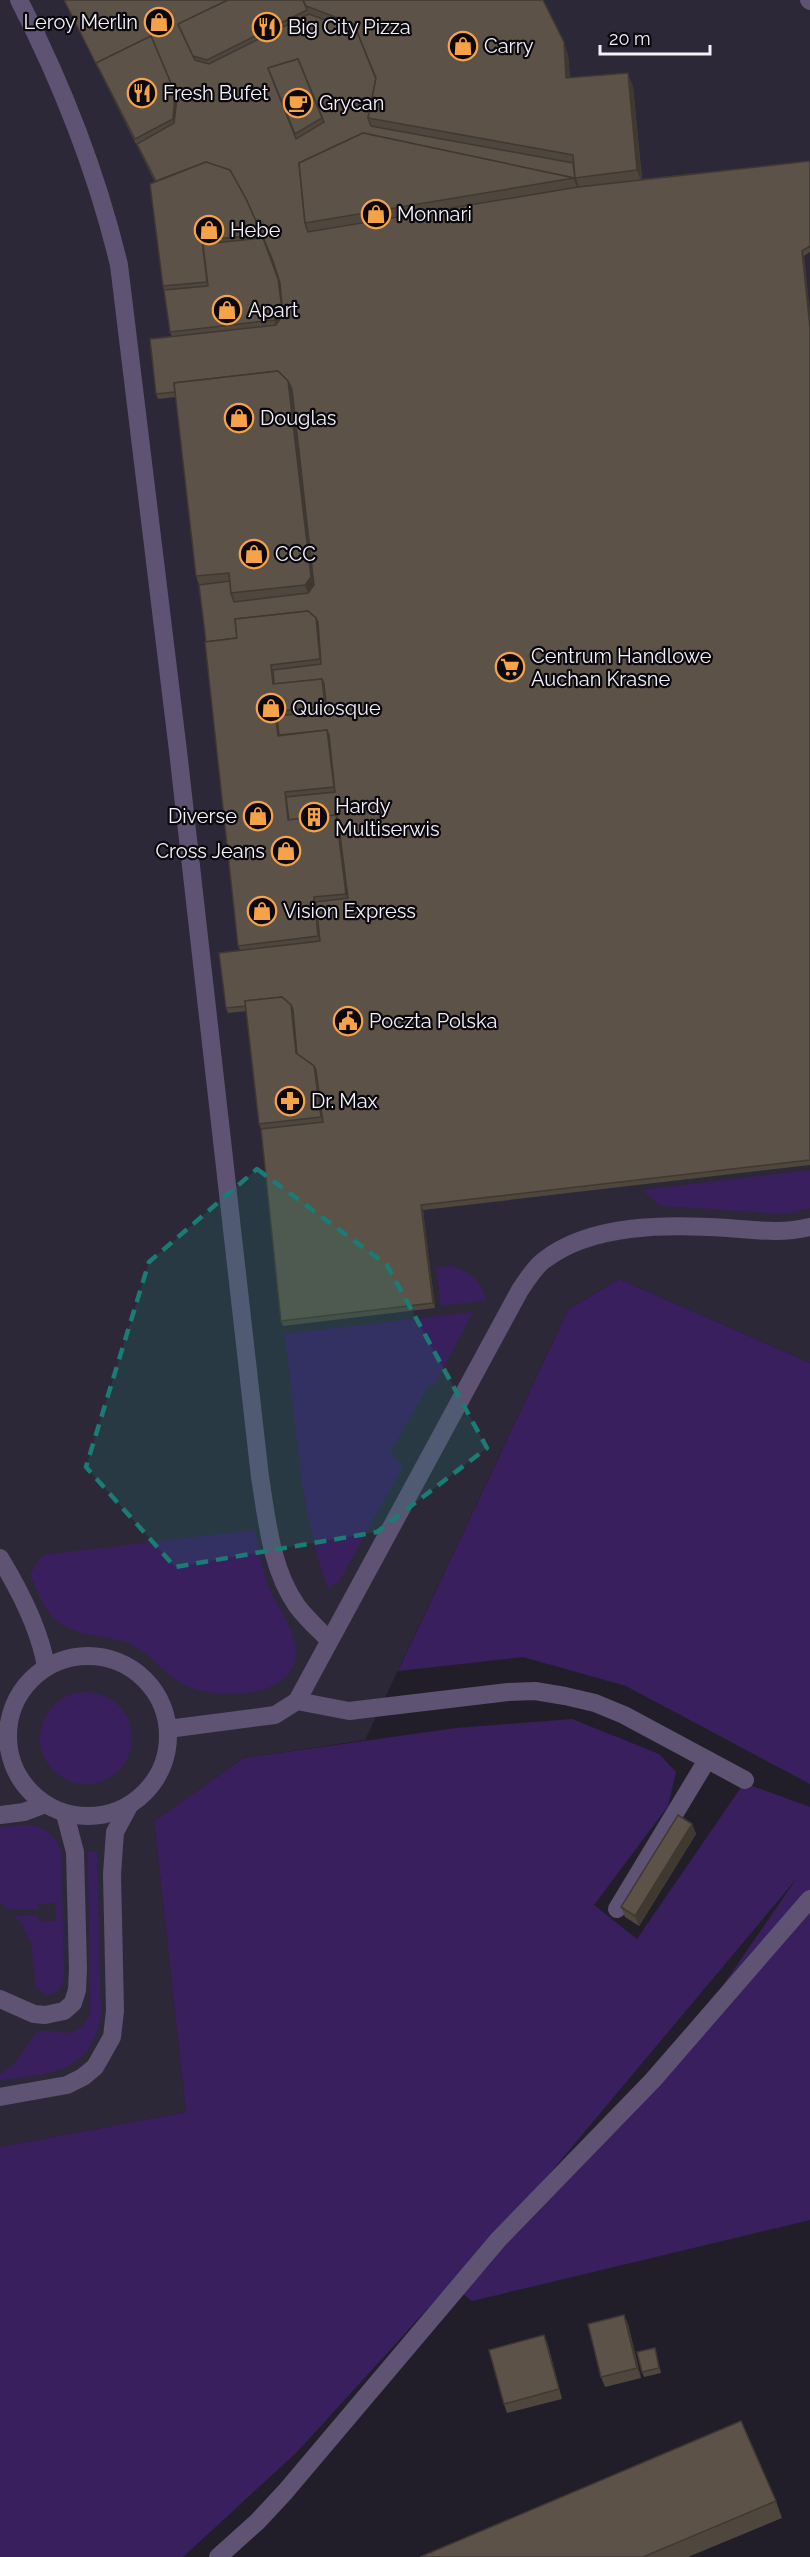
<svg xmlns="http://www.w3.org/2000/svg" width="810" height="2557" font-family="Raleway,sans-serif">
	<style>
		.built { fill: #2d2838 }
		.green { fill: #3a1f5e; fill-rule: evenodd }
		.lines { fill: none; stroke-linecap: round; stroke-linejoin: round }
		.minor { stroke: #5e5373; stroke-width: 18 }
		.wall { fill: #4f473e; fill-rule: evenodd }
		.shaded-wall { fill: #403932 }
		.building { fill: #5c5248; stroke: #403932; stroke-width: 1.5; fill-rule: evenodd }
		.marked { fill: #1a7c75; fill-opacity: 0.2; stroke: #1a7c75; stroke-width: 4.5; stroke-dasharray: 12 8; stroke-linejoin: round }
		.labels { text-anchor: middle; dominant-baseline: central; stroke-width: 4.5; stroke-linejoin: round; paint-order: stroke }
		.poi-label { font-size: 20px; fill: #f4f2f9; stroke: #0b090e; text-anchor: start }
	</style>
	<rect width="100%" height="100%" fill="#221e29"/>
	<!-- built -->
	<path class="built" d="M0 0H810V1363L619 1279 568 1310 365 1740 244 1758 154 1821 186 2112 0 2147Z"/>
	<!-- green -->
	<g class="green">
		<path d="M810 1170V1208L787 1214 665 1206 658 1204 642 1190Z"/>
		<path d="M451 1266C469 1272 482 1280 486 1300L441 1306 436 1267Z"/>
		<path d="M619 1279 810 1363V1784L626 1686 523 1657 398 1671 568 1310Z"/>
		<path d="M473 1312 434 1385 430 1383 390 1452 403 1466 346 1569 339 1581 329 1589C296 1507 298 1419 284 1334Z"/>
		<path d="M255 1530C259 1549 262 1569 269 1587 278 1609 300 1635 295 1659 288 1699 214 1700 185 1685 164 1675 152 1654 130 1644 106 1634 74 1638 54 1618 42 1606 37 1589 30 1575L42 1555Z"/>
		<circle cx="86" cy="1738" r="46"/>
		<path d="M572 1719 659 1754 676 1772 668 1806 594 1905 637 1939 744 1783 810 1807V2220L472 2301 450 2284 298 2451 183 2557H0V2147L186 2112 154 1821 244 1758 456 1728ZM797 1878 672 2059 540 2185Z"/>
		<path d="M24 1825C43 1826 53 1832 61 1850L64 1976C62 1987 59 1993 47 1995L36 1988 31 1943 23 1926 15 1916H38L39 1922 56 1921 55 1903 38 1904V1910H9L0 1902V1827Z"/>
		<path d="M97 1851 101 2016C90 2075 49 2073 0 2080V2074L15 2063 37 2032C58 2026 73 2046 90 2014L88 1852Z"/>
	</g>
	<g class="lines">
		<!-- minor -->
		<g class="minor">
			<path d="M19 0C62 84 97 173 119 265L178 751 260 1477C267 1520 271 1569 297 1606 306 1618 318 1629 329 1640"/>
			<path d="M809 0 810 1"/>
			<path d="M0 1558C20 1591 40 1629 46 1667"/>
			<circle cx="88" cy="1736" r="80"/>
			<path d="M297 1701 349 1711 508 1692 535 1691 565 1696 595 1703 624 1715 745 1780"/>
			<path d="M168 1729 275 1715 297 1701 520 1290C527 1280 534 1268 543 1261 591 1223 669 1224 728 1228 755 1230 783 1234 810 1227"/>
			<path d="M0 1815 24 1812 45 1804"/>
			<path d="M617 1909 707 1760"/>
			<path d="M0 1999 34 2014 45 2015 64 2011 73 2003 77 1990 78 1969 75 1852 65 1814"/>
			<path d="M0 2097 67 2085 83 2077 95 2067 112 2037 115 2011 112 1874 115 1832 129 1806"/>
			<path d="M218 2557 257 2522 285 2492 498 2240 653 2080 810 1899"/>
		</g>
	</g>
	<!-- wall -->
	<g class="wall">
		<path d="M64 0H543L568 55 570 78 633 86 642 179 810 161V252L804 256 810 315V1165L423 1210 435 1308 283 1326 281 1321 261 1129 259 1124 247 1011 228 1013 226 1008 240 950 238 946 206 642 199 585 196 576 176 397 158 399 156 394 172 337 170 332 164 290 163 286 155 182ZM267 247 274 264 280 283Z"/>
		<path d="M692 1824 696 1834 639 1926 625 1917 621 1907Z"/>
		<path d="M624 2315 628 2324 641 2378 605 2387 601 2377Z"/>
		<path d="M544 2335 548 2345 562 2399 507 2413 504 2404Z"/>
		<path d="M655 2348 661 2373 644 2377 642 2372Z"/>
		<path d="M776 2501 782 2518 688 2557H420Z"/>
	</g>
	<!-- shaded-wall -->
	<g class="shaded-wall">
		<path d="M564 42 568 55 571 92 566 78Z"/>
		<path d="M628 73 633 86 642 184 637 170Z"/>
		<path d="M175 93 179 103 176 128 173 119Z"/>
		<path d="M802 251 804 256 810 315V328Z"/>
		<path d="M278 279 282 288 285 320 278 330 274 320Z"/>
		<path d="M288 381 293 394 316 590 310 598 305 585Z"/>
		<path d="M316 618 319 627 323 669 320 659Z"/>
		<path d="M327 730 331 740 337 797 334 787Z"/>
		<path d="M336 815 339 824 349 903 346 894Z"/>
		<path d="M291 1005 295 1015 299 1058 296 1053Z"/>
		<path d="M421 1205 423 1210 435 1308 433 1303Z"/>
		<path d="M692 1824 696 1834 639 1926 635 1916Z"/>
		<path d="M624 2315 628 2324 641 2378 637 2368Z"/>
		<path d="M544 2335 548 2345 562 2399 559 2389Z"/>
	</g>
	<!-- building -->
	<g class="building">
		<path d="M64 0H228L178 24 195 60 209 64 309 14 357 32 376 79 368 118 371 126 573 163 575 178 578 187 574 178 363 133 299 163 305 223 308 232 578 187 810 161V246L802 251 810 328V1160L421 1205 433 1303 281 1321 261 1129 323 1122 316 1070 314 1066 297 1054 293 1010 291 1005 282 997 245 1001 246 1006 226 1008 219 953 320 941 316 902 348 898 338 819 336 815 289 820 286 797 335 792 329 735 327 730 279 735 277 716 327 711 324 684 322 679 274 684 273 670 321 664 318 622 316 618 308 611 235 619 237 638 206 642 199 585 230 581 231 593 234 602 308 593 314 585 292 389 288 381 278 371 174 383 175 392 156 394 150 339 276 325 283 315 280 283 273 261 262 235 246 199 230 170 206 162 156 181 137 144 174 123 177 98 151 36 96 63 98 68ZM298 59 324 122 296 139 268 68Z"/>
		<path d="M228 0H303L307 10 207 60 193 56 178 24Z"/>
		<path d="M303 0H543L564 42 566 78 628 73 637 170 575 178 573 155 368 118 376 78 354 24 306 6Z"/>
		<path d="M151 36 175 93 173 119 135 139 96 63Z"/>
		<path d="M298 59 322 118 295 134 268 68Z"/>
		<path d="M363 133 574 178 305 223 299 163Z"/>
		<path d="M206 162 230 170 246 199 262 235 202 240 207 282 163 286 150 184Z"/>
		<path d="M263 238 278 279 282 310 274 320 170 332 164 290 208 286 203 244Z"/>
		<path d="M278 371 288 381 311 577 305 585 231 593 229 573 196 576 174 383Z"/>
		<path d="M308 611 316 618 320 659 271 665 273 684 322 679 325 706 275 712 278 736 327 730 334 787 285 792 288 820 336 815 346 894 314 897 318 936 238 946 205 642 237 638 235 619Z"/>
		<path d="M282 997 291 1005 296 1053 314 1066 321 1117 259 1124 245 1001Z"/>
		<path d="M678 1815 692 1824 635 1916 621 1907Z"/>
		<path d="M624 2315 637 2368 601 2377 588 2324Z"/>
		<path d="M544 2335 559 2389 504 2404 489 2350Z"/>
		<path d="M655 2348 659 2368 642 2372 637 2352Z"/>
		<path d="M741 2421 776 2501 643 2557H420Z"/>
	</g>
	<!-- marked area -->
	<path class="marked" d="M257 1169 387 1265 487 1448 377 1532 175 1567 86 1467 149 1262Z"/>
	<!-- icons -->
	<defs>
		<g id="shop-ring" transform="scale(1.5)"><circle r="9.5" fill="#0b090e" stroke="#f6a248" stroke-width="1.5"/><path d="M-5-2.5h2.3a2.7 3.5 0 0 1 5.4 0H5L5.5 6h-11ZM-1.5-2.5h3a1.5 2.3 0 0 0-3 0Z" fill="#f6a248"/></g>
		<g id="restaurant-ring" transform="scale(1.5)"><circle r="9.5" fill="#0b090e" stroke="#f6a248" stroke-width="1.5"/><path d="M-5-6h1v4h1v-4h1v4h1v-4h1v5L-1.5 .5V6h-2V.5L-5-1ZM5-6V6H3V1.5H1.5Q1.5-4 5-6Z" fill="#f6a248"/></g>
		<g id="cafe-ring" transform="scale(1.5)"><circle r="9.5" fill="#0b090e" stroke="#f6a248" stroke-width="1.5"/><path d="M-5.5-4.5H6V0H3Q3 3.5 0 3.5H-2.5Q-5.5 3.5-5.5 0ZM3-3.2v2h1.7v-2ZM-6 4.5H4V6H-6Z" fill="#f6a248"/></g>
		<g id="supermarket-ring" transform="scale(1.5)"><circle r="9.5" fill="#0b090e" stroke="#f6a248" stroke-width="1.5"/><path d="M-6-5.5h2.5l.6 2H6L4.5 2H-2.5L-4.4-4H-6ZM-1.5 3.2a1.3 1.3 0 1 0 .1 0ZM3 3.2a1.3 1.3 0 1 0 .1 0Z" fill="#f6a248"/></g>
		<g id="building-ring" transform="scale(1.5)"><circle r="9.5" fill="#0b090e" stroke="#f6a248" stroke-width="1.5"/><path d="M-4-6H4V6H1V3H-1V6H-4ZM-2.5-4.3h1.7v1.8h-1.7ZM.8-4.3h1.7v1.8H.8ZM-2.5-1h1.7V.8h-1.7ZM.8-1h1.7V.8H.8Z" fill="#f6a248"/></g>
		<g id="civic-ring" transform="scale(1.5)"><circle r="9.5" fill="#0b090e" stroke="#f6a248" stroke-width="1.5"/><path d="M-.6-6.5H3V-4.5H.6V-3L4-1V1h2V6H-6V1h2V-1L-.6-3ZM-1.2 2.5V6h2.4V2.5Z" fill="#f6a248"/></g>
		<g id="pharmacy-ring" transform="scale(1.5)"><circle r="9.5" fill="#0b090e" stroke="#f6a248" stroke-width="1.5"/><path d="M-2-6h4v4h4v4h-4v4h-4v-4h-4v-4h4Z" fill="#f6a248"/></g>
	</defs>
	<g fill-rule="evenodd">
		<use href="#shop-ring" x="159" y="22"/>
		<use href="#restaurant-ring" x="267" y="27"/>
		<use href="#shop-ring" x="463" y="46"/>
		<use href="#restaurant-ring" x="142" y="93"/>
		<use href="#cafe-ring" x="298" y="103"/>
		<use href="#shop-ring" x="376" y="214"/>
		<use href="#shop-ring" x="209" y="230"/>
		<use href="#shop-ring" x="227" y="310"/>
		<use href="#shop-ring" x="239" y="418"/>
		<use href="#shop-ring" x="254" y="554"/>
		<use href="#supermarket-ring" x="510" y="667"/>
		<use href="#shop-ring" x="271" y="708"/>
		<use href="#shop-ring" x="258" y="816"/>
		<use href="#building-ring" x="314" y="817"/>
		<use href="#shop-ring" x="286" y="851"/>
		<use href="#shop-ring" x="262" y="911"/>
		<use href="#civic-ring" x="348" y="1021"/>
		<use href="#pharmacy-ring" x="290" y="1101"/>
	</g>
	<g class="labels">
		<!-- poi labels -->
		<g class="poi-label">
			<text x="138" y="22" text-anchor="end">Leroy Merlin</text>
			<text x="288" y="27">Big City Pizza</text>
			<text x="484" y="46">Carry</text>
			<text x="163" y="93">Fresh Bufet</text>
			<text x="319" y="103">Grycan</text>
			<text x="397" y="214">Monnari</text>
			<text x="230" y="230">Hebe</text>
			<text x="248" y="310">Apart</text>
			<text x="260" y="418">Douglas</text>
			<text x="275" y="554">CCC</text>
			<text x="531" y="656">Centrum Handlowe<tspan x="531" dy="23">Auchan Krasne</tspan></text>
			<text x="292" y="708">Quiosque</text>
			<text x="335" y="806">Hardy<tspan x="335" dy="23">Multiserwis</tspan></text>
			<text x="237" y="816" text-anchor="end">Diverse</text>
			<text x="265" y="851" text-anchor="end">Cross Jeans</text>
			<text x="283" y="911">Vision Express</text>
			<text x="369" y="1021">Poczta Polska</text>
			<text x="311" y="1101">Dr. Max</text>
		</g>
	</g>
	<!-- scale -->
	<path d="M600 45v9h110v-9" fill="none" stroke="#f4f2f9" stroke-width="3"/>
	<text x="609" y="45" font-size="18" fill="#f4f2f9" stroke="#0b090e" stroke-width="4.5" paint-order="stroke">20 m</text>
</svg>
